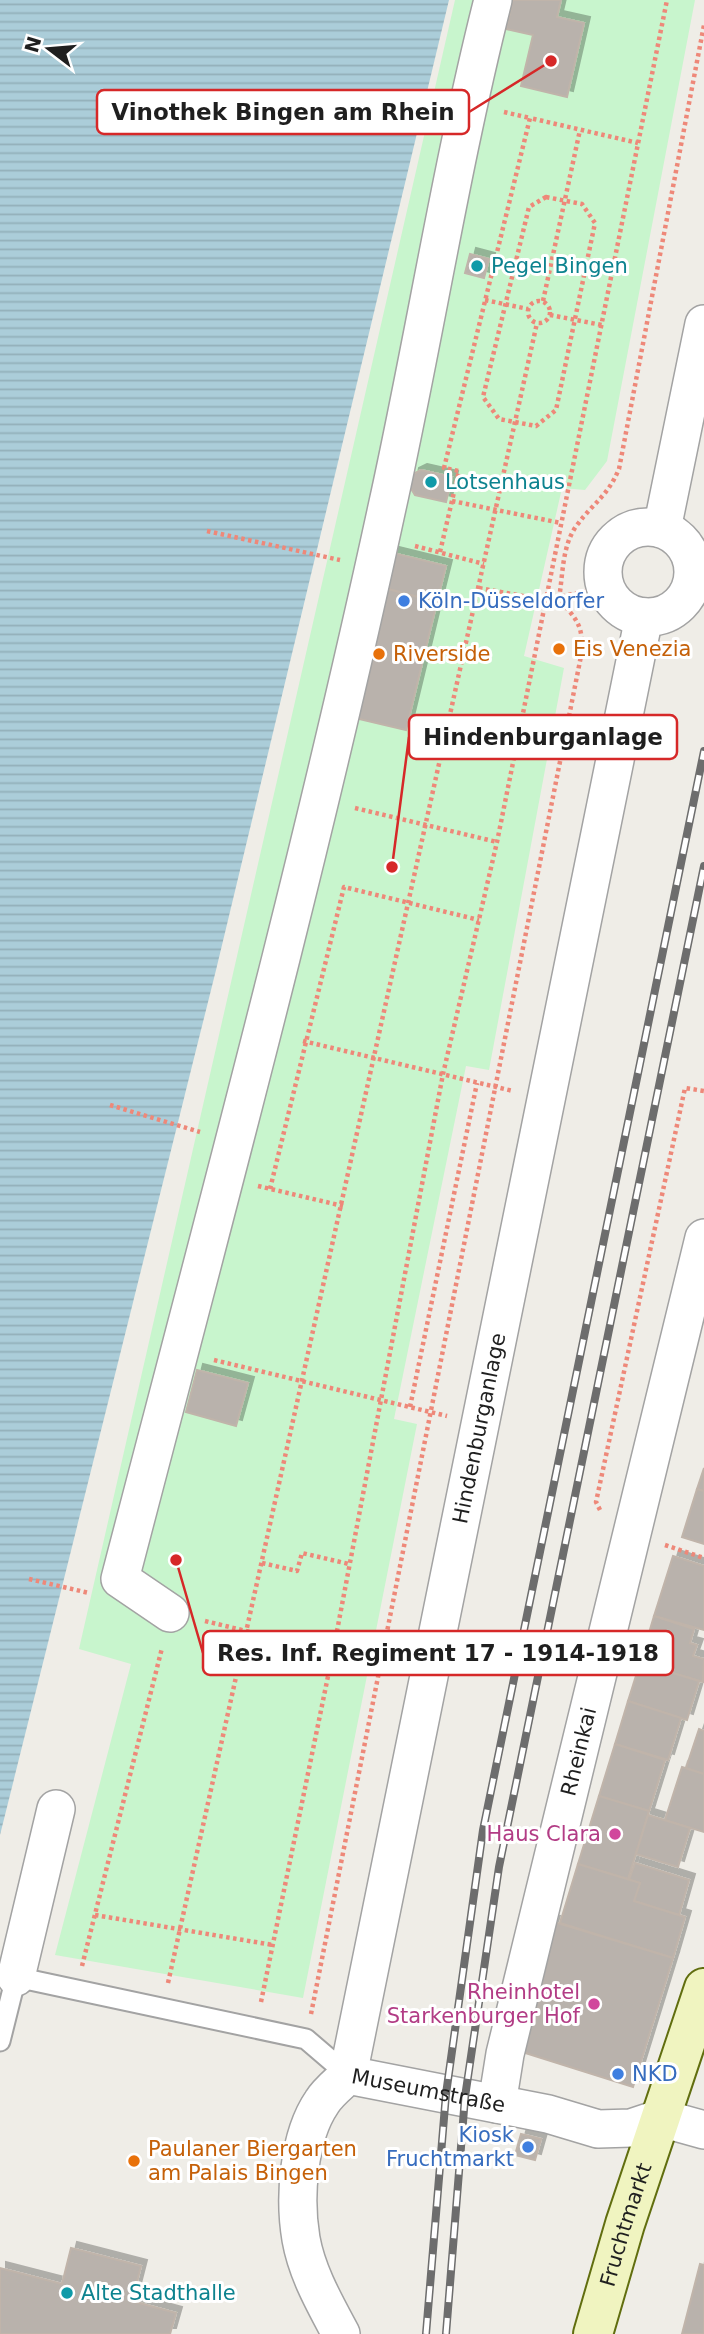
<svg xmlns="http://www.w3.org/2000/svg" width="704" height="2334" font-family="'DejaVu Sans',sans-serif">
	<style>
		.park { fill: #c8f5cd }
		.water { fill: url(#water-rules) }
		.building { fill: #b9b2ac; stroke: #c0b4aa; stroke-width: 2; filter: url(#shadow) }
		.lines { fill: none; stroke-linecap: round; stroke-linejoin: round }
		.lane-casing { stroke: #a3a3a3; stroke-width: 23 }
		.street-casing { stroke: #a3a3a3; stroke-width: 40 }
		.secondary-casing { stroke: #616e0f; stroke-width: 42 }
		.path { stroke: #ee8879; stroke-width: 4.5; stroke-dasharray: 3.5 3.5; stroke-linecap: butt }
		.lane { stroke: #fff; stroke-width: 19 }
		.street { stroke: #fff; stroke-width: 37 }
		.secondary { stroke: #f0f4c0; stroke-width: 38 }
		.rail-casing { stroke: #6d6d6d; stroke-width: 8 }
		.rail { stroke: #fff; stroke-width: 5; stroke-dasharray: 16; stroke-linecap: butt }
		.culture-dot { fill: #0f9aa8; stroke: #fff; stroke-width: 2.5 }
		.shop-dot { fill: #3f7fe0; stroke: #fff; stroke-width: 2.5 }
		.food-dot { fill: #e8710a; stroke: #fff; stroke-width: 2.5 }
		.hotel-dot { fill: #d1479c; stroke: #fff; stroke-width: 2.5 }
		.labels { text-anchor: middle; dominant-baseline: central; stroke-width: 6; stroke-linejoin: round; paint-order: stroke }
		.culture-label { font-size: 21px; fill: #0d838f; stroke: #fff; text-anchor: start }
		.shop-label { font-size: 21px; fill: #366cbe; stroke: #fff; text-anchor: start }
		.food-label { font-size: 21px; fill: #c56008; stroke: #fff; text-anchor: start }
		.street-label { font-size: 21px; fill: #1f1f1f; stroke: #fff }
		.hotel-label { font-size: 21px; fill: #b23c85; stroke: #fff; text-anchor: end }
		.leader { fill: none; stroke: #d62828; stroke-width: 2.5 }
		.callout-dot { fill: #d62828; stroke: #fff; stroke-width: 2.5 }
		.callout { fill: #fff; stroke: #d62828; stroke-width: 2.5 }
		.callout-label { font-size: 23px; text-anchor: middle; font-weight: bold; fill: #1f1f1f }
	</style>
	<defs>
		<pattern id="water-rules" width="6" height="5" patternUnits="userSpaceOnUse" patternTransform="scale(1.75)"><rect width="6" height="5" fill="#abcdd9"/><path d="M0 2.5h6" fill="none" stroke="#93b0ba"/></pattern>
		<filter id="shadow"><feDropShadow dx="6" dy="-6" stdDeviation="0" flood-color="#0004"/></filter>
	</defs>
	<rect width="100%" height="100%" fill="#efede7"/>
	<!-- park -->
	<path class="park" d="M455 0H695L607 461 585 490 562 488 524 656 564 668 489 1070 466 1066 394 1419 417 1424 303 1998 55 1955 131 1664 79 1649Z"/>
	<!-- water -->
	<path class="water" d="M0 0H449L216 970 0 1835Z"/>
	<!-- building -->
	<g class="building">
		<path d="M513 0H561L557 17 584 23 567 97 521 86 533 35 506 29Z"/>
		<path d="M470 254 489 259 484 278 465 273Z"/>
		<path d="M421 470 452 477 446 502 415 495 410 487 413 474Z"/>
		<path d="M393 553 446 566 437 602 384 588Z"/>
		<path d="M384 588 437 602 406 730 355 718Z"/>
		<path d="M197 1370 248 1383 236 1426 186 1412Z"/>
		<path d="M704 1468V1491L697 1489Z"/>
		<path d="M697 1489 704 1491V1544L682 1537Z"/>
		<path d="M673 1556 704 1566V1630L654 1616Z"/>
		<path d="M654 1616 694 1629 690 1643 697 1645 693 1656 704 1659 703 1682 640 1663Z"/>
		<path d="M640 1663 699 1681 687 1720 628 1701Z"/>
		<path d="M628 1701 681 1718 668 1760 615 1744Z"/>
		<path d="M699 1729 704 1731V1774L686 1768Z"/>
		<path d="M615 1744 665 1760 649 1811 599 1796Z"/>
		<path d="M682 1767 704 1774V1832L665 1820Z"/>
		<path d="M599 1796 649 1811 628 1879 578 1864Z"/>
		<path d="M648 1815 690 1828 678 1867 636 1854Z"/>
		<path d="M635 1863 689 1880 679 1915 634 1901 640 1883 629 1880Z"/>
		<path d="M578 1864 640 1883 634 1901 685 1917 673 1958 560 1923Z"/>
		<path d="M554 1922 673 1958 633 2087 516 2050Z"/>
		<path d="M521 2134 541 2139 535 2160 515 2155Z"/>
		<path d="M71 2248 141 2266 132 2301 176 2313 170 2334H0V2268L62 2284Z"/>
		<path d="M700 2264 704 2265V2334H682Z"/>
	</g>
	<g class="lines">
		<!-- lane casing -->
		<g class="lane-casing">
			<path id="lane" d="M0 2041 16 1977 306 2039 348 2075"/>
		</g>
		<!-- street casing -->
		<g class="street-casing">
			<g id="street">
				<circle cx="648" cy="572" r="45"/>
				<path d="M662 529 704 324"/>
				<path d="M170 1613 120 1579C213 1222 310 864 388 503 425 335 451 166 493 0"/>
				<path d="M16 1977 56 1809"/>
				<path id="s1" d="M348 2075 644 617"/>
				<path id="s2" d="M348 2075 548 2114 598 2129 631 2128 661 2118 704 2130"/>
				<path id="s3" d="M497 2104 505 2054 704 1238"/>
				<path d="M341 2334C325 2304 307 2273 301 2239 294 2198 298 2137 322 2102 328 2092 340 2083 348 2075"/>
			</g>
		</g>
		<!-- secondary casing -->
		<g class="secondary-casing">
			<g id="secondary">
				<path id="s4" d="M593 2334 625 2224 704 1988"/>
			</g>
		</g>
		<!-- path -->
		<g class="path">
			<path d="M504 112 530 118"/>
			<path d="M546 197 582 204 595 223 556 410 536 426 499 419 483 397 529 207Z"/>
			<path d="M485 300 528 309"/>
			<circle cx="539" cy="312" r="11"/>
			<path d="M543 301 580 130"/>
			<path d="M550 315 602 325"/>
			<path d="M452 501 561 523"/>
			<path d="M207 531 340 560"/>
			<path d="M415 546 484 564"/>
			<path d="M440 552 459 471 444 468 530 118 638 143"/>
			<path d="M479 588 545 600 606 587"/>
			<path d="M355 808 497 842"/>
			<path d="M303 1041 513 1091"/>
			<path d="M110 1105 200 1132"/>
			<path d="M258 1186 343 1206"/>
			<path d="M270 1189 344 887 479 920"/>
			<path d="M214 1360 447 1416"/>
			<path d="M410 1407 477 1083"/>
			<path d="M600 1510 596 1502 685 1088 704 1091"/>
			<path d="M665 1545 704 1558"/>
			<path d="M262 1563 297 1571 302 1553 349 1564"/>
			<path d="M29 1579 89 1593"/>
			<path d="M205 1621 394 1667"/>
			<path d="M95 1915 273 1945"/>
			<path d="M82 1966 162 1648"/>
			<path d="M168 1983 537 323"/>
			<path d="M261 2002 333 1652 443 1074 497 842 667 0"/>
			<path d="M311 2014 581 656C584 626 578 621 559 599 563 574 562 545 577 525 594 502 607 497 619 469L704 25"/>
		</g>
		<!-- lane -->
		<use href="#lane" class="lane"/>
		<!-- street -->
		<use href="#street" class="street"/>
		<!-- secondary -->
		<use href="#secondary" class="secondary"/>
		<!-- rail casing -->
		<g class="rail-casing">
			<g id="rail">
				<path d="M426 2334 446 2094 483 1830 704 751"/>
				<path d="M446 2334 465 2097 499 1867 704 866"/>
			</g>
		</g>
		<!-- rail -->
		<use href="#rail" class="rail"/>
	</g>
	<!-- markers -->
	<g class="culture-dot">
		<circle cx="477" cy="266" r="7"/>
		<circle cx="431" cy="482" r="7"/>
		<circle cx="67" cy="2293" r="7"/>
	</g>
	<g class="shop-dot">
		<circle cx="404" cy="601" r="7"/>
		<circle cx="618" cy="2074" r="7"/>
		<circle cx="528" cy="2147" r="7"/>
	</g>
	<g class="food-dot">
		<circle cx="559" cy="649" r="7"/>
		<circle cx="379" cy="654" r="7"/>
		<circle cx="134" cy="2161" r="7"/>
	</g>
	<g class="hotel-dot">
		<circle cx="615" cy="1834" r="7"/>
		<circle cx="594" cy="2004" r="7"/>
	</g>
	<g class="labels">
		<!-- culture labels -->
		<g class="culture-label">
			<text x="491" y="266">Pegel Bingen</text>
			<text x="445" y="482">Lotsenhaus</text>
			<text x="81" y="2293">Alte Stadthalle</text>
		</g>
		<!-- shop labels -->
		<g class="shop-label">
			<text x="418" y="601">Köln-Düsseldorfer</text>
			<text x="632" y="2074">NKD</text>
			<text x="514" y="2135" text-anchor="end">Kiosk<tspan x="514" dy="24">Fruchtmarkt</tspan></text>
		</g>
		<!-- food labels -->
		<g class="food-label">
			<text x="573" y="649">Eis Venezia</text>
			<text x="393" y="654">Riverside</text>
			<text x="148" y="2149">Paulaner Biergarten<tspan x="148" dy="24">am Palais Bingen</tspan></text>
		</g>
		<!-- street labels -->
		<g class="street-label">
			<text stroke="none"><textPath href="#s1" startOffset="660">Hindenburganlage</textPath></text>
			<text stroke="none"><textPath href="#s3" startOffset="362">Rheinkai</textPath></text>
			<text stroke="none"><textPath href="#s2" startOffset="82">Museumstraße</textPath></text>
			<text stroke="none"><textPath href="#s4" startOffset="114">Fruchtmarkt</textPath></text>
		</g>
		<!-- hotel labels -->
		<g class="hotel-label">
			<text x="601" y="1834">Haus Clara</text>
			<text x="580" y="1992">Rheinhotel<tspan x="580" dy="24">Starkenburger Hof</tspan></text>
		</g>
	</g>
	<!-- callouts -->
	<path class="leader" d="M551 61L469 112M392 867L409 737M176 1560L203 1653"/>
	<g class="callout-dot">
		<circle cx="551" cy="61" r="7"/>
		<circle cx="392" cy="867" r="7"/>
		<circle cx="176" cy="1560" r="7"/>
	</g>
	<g class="callout">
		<rect x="97" y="90" width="372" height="44" rx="7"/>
		<rect x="409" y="715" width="268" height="44" rx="7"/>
		<rect x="203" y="1631" width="470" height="44" rx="7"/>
	</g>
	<g class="callout-label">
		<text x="283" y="120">Vinothek Bingen am Rhein</text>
		<text x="543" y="745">Hindenburganlage</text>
		<text x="438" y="1661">Res. Inf. Regiment 17 - 1914-1918</text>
	</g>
	<!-- north arrow -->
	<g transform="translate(49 49) rotate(286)" stroke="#ffffff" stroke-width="5" paint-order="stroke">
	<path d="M0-5L12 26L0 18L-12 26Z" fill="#1f1f1f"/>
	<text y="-10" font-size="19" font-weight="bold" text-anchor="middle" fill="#1f1f1f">N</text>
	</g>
</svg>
